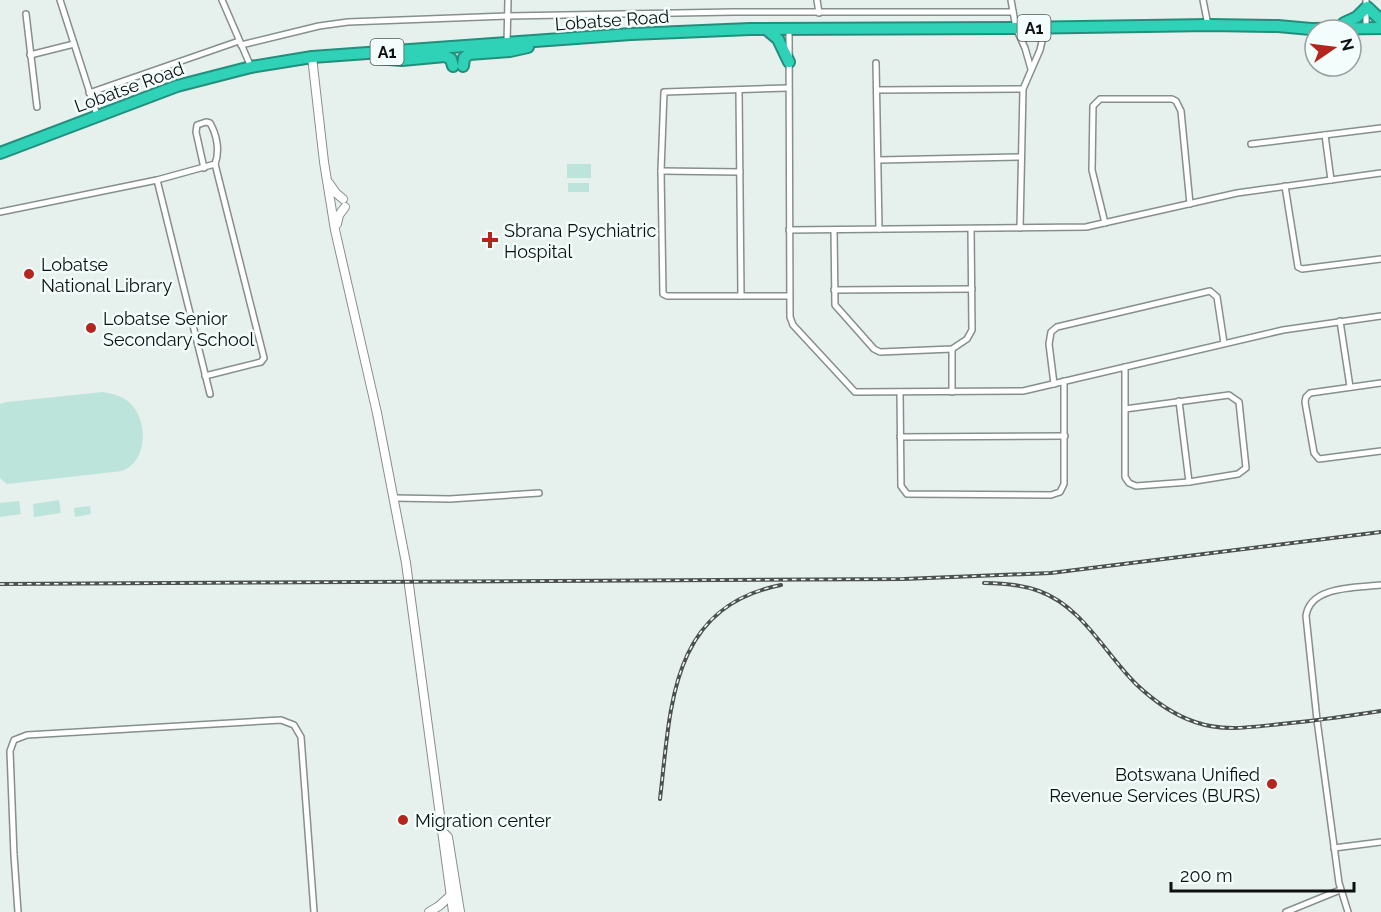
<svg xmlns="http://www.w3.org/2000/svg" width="1381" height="912" font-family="Raleway,sans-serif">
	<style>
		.green { fill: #bce4da }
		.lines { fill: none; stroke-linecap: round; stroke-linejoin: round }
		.street-casing { stroke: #868f8c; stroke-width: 8 }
		.secondary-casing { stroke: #868f8c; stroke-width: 10 }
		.highway-casing { stroke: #248e7c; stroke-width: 14 }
		.street { stroke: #fff; stroke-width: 5 }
		.secondary { stroke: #fff; stroke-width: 8 }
		.highway { stroke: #30d2b7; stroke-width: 10 }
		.rail-casing { stroke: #4c514f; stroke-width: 4 }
		.rail { stroke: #f3fdfb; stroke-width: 1.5; stroke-dasharray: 4.5; stroke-linecap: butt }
		.poi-dot { fill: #b4251e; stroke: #f3fdfb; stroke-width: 2 }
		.labels { text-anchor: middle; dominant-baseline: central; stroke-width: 5; stroke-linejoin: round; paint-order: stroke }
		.shield { fill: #f3fdfb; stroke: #525756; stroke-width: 1.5 }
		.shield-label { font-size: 16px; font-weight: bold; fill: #0d100f }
		.street-label { font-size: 18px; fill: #0d100f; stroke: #f3fdfb }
		.poi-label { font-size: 18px; fill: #0d100f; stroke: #f3fdfb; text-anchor: start }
	</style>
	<rect width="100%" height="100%" fill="#e6f0ed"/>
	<!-- green -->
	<g class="green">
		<rect x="567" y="164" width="24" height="14"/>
		<rect x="568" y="183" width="21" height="9"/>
		<path d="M103 392C113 394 122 396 129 402 149 420 148 461 122 471L7 484 0 478V404L7 402Z"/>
		<path d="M59 500 61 513 34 517 33 504Z"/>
		<path d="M19 501 21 514 0 517V503Z"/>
		<path d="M90 506 91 514 75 517 74 508Z"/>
	</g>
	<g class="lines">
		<!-- street casing -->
		<g class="street-casing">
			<g id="street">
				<path d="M60 0 97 115"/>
				<path d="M222 0 251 67"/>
				<path d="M817 0 819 13"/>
				<path d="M1011 0 1016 28 1025 48 1031 69"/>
				<path d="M1203 0 1208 25"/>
				<path d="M26 14 37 107"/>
				<path d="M1366 28V0"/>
				<path d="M789 29 790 317 793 325 855 392 1023 391 1283 330 1381 316"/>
				<path d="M507 43 508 0"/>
				<path d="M241 45 319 26 348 22 507 16 733 12H1013"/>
				<path d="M30 55 74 44"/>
				<path d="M876 63 879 229"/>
				<path d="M788 88 664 92 661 171 663 294 667 296H789"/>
				<path d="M877 90 1023 89"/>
				<path d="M739 91 741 296"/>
				<path d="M89 93 239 41"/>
				<path d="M1325 135 1331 180"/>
				<path d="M1251 144 1381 128"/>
				<path d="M879 160 1020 157"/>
				<path d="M204 168 196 132 197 125 206 122 210 123C217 135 220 151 215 164L264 358 261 362 205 376"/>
				<path d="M661 171 740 172"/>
				<path d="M157 180 210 394"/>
				<path d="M1285 186 1298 267 1302 269 1381 259"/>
				<path d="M0 212 157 180 215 164"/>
				<path d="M1105 223 1092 170 1093 106 1100 99H1172L1176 101 1181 111 1190 204"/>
				<path d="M1020 228 1023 89 1040 50 1045 28"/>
				<path d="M789 230 1086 227 1237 193 1381 173"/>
				<path d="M834 230 835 305 874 349 880 352 952 349 967 339 972 330 971 229"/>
				<path d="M834 290 972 289"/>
				<path d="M1340 321 1350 387"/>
				<path d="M952 349V392"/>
				<path d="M1125 367V477L1129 483 1136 486 1189 482 1238 474 1246 468 1239 402 1229 395 1125 409"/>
				<path d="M1381 383 1310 393 1306 397 1305 402 1314 453 1319 459 1381 451"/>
				<path d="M1054 384 1049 344 1051 332 1057 327 1210 291 1217 297 1224 343"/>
				<path d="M900 392 901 486 907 494 1051 495 1060 492 1064 484V381"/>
				<path d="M1179 401 1189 482"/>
				<path d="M900 437 1065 436"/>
				<path d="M394 498 450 499 539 493"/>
				<path d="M1334 848 1381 842"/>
				<path d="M18 912 14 855 10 751 14 740 27 735 281 720 294 725 301 737 314 912"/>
				<path d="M1286 912 1340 890"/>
				<path d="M1348 912 1339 883 1317 720 1306 616C1310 585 1358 588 1381 585"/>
			</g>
		</g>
		<!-- secondary casing -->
		<g class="secondary-casing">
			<g id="secondary">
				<path d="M312 57 324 162 335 230 377 413 406 563 453 912"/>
				<path d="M329 183 336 193 343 199"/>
				<path d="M337 224 339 215 345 207"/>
				<path d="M443 832 448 837 460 912"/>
				<path d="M429 912 439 906 450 896"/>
			</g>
		</g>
		<!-- highway casing -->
		<g class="highway-casing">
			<g id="highway">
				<path d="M1344 23 1357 17 1367 7 1381 20"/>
				<path d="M766 29 778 39 789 62"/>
				<path d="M377 58 402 60 445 56 451 59 453 66"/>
				<path d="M463 66 464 58 469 54 510 51 528 47"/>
				<path d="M0 153 177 86 251 67 312 57 631 34 750 29 1016 28 1209 25 1278 26 1311 29 1381 28"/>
			</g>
		</g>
		<!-- street -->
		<use href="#street" class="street"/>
		<!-- secondary -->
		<use href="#secondary" class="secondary"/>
		<!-- highway -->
		<use href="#highway" class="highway"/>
		<!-- rail casing -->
		<g class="rail-casing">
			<g id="rail">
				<path d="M984 583C1002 583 1022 585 1039 591 1083 607 1105 654 1137 685 1153 700 1174 715 1195 722 1223 732 1252 727 1281 724 1314 721 1348 716 1381 711"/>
				<path d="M0 584 904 579 1051 573 1381 532"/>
				<path d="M660 799C671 708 669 607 781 585"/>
			</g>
		</g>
		<!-- rail -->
		<use href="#rail" class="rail"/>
	</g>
	<!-- markers -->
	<g class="poi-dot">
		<path d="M487 231h6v6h6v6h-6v6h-6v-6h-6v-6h6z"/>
		<circle cx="29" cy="274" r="6"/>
		<circle cx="91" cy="328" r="6"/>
		<circle cx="1272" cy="784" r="6"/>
		<circle cx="403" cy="820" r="6"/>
	</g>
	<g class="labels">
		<!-- shield labels -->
		<g class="shield">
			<rect x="1017.5" y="15" width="33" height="26" rx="4.5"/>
			<rect x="370.5" y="39" width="33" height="26" rx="4.5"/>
		</g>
		<g class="shield-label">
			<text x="1034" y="28">A1</text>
			<text x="387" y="52">A1</text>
		</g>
		<!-- street labels -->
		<g class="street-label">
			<text transform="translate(612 20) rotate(-4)">Lobatse Road</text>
			<text transform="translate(129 87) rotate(-20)">Lobatse Road</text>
		</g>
		<!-- poi labels -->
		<g class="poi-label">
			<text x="504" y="230">Sbrana Psychiatric<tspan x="504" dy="21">Hospital</tspan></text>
			<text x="41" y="264">Lobatse<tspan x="41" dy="21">National Library</tspan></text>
			<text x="103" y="318">Lobatse Senior<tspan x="103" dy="21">Secondary School</tspan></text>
			<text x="1260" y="774" text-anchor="end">Botswana Unified<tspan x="1260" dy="21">Revenue Services (BURS)</tspan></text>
			<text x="415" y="820">Migration center</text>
		</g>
	</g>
	<!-- north arrow -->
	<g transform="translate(1333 48) rotate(76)"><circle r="28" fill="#f3fdfb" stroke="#979e9d" stroke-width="1.5"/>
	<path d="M0-4.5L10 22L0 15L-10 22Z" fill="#b4251e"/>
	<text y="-9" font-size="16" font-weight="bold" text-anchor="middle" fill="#0d100f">N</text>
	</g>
	<!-- scale -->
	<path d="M1171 882v9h183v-9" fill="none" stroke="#0d100f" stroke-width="3"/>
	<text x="1180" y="882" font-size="18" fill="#0d100f" stroke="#f3fdfb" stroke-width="4.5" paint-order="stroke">200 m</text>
</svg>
